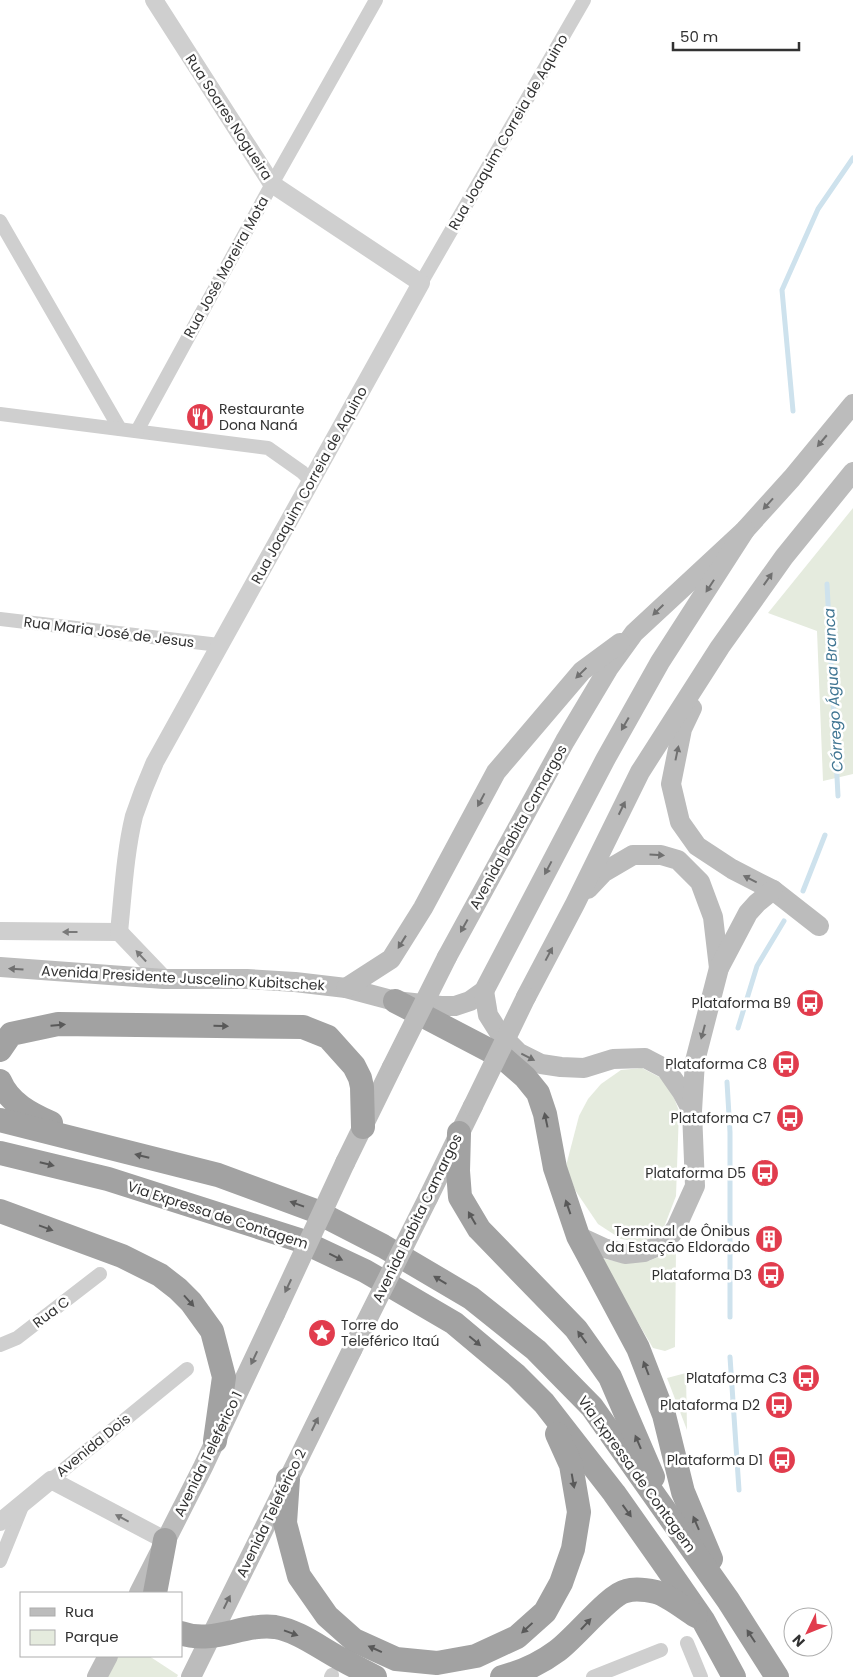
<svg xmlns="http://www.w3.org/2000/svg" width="853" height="1677" font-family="Poppins,sans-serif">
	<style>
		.green { fill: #e5ebde }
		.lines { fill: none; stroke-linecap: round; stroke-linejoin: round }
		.stream { stroke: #cee2ed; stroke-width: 5 }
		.minor { stroke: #cfcfcf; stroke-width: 14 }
		.tertiary { stroke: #cfcfcf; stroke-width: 18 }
		.secondary { stroke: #bcbcbc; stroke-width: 20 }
		.trunk { stroke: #a2a2a2; stroke-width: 24 }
		.secondary-bridge { stroke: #bcbcbc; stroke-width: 20 }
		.oneway { fill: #707070 }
		.oneway2 { fill: #797979 }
		.oneway3 { fill: #595959 }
		.labels { text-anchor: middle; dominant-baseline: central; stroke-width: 5; stroke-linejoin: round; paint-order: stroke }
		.street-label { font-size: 14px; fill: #323232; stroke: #fff }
		.poi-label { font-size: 14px; fill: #323232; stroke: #fff; text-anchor: end }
		.water-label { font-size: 15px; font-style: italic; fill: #417693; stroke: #fff }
	</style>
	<rect width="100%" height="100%" fill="#fff"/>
	<!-- green -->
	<g class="green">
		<path d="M853 508V774L823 781 817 631 768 613Z"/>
		<path d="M642 1068 661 1078 673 1095 679 1111 676 1196 661 1235 645 1243 621 1239 598 1224 575 1190 566 1166 579 1116 588 1099 601 1084 621 1070Z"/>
		<path d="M676 1249 675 1347 665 1351 653 1348 600 1258 615 1261H649Z"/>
		<path d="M686 1373 687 1430 667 1378Z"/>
		<path d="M113 1656H149L178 1675 177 1677H103Z"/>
	</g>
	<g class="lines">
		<!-- stream -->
		<g class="stream">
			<path d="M793 411 782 290 818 209 853 158"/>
			<path d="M827 584 838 796"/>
			<path d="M803 891 825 835"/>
			<path d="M738 1028 757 966 784 921"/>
			<path d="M727 1082 730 1132V1317"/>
			<path d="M730 1357 739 1490"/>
		</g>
		<!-- minor -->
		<g class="minor">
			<path d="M0 221 120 429"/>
			<path d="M421 283 584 0"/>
			<path d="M0 414 268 448 302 472 311 481"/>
			<path d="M137 431 272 184 376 0"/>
			<path d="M0 619 219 645"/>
			<path d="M0 1345 17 1338 100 1274"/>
			<path d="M51 1480 187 1369"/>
			<path d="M0 1561 23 1504"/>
			<path d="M687 1643 701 1677"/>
			<path d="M331 1677 332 1675"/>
			<path d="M593 1677 661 1650"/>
		</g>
		<!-- tertiary -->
		<g class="tertiary">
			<path d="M0 931 119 932"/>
			<path d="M119 932C123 894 125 853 134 816 140 798 147 780 155 762L421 283 272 184 154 0"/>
			<path d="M119 932 164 979"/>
			<path d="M0 1522 51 1480 165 1540"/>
		</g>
		<!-- secondary -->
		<g class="secondary">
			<path d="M692 708 682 729 671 784 680 822 697 846 732 869 773 890 819 926"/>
			<path d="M588 889 604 872 633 855H661L678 860 700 882 713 917 719 968"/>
			<path d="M447 957 565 741 608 669 634 633 745 530 792 478 853 404"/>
			<path d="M0 967 164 979H247L295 982 346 988 395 1001 441 1006H455L470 1001 484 991 605 760 660 662 745 530"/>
			<path d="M346 988 391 959 423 908 496 772 582 671 620 643"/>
			<path d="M484 991 488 1015 500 1034 519 1053 541 1064 561 1067 584 1068 613 1059 645 1058 666 1069 682 1092 692 1111"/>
			<path d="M526 997 575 904 640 772 720 647 784 557 853 472"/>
			<path d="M345 1163 392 1067"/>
			<path d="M428 1198 473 1106"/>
			<path d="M578 1236 604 1248 625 1254 644 1252 665 1243 676 1228 695 1186 692 1111 695 1061 719 968 748 913 757 903 773 890"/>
			<path d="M139 1593 203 1467 275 1314"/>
			<path d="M97 1677 108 1656"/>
			<path d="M191 1677 352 1350"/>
		</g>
		<!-- trunk -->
		<g class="trunk">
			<path d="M395 1001 502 1057 525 1077 538 1093 545 1114 555 1168 578 1236 638 1348 664 1415 683 1492 711 1559"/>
			<path d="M0 1050 11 1034 58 1024 303 1027 328 1037 354 1066 360 1078 362 1087 363 1127"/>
			<path d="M0 1081C9 1103 31 1114 51 1123"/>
			<path d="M0 1120 218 1175 313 1210 383 1246 471 1298 536 1350 592 1407 728 1600 777 1677"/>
			<path d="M459 1133 458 1171 460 1197 479 1229 576 1329 610 1377 653 1477"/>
			<path d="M0 1153 108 1179 299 1240 365 1271 454 1323 516 1375 544 1403 614 1493 662 1561 703 1620 734 1677"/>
			<path d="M0 1211 122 1256 160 1275 178 1289 191 1302 212 1331 224 1377 215 1441"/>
			<path d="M288 1479 285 1523 299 1576 327 1616 354 1640 396 1659 437 1663 476 1656 517 1637 545 1612 561 1583 573 1549 579 1512 571 1465 557 1434"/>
			<path d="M155 1593 165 1540"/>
			<path d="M181 1633C213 1645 243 1623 275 1627 299 1631 320 1648 341 1659 352 1665 363 1671 375 1677"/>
			<path d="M502 1677C521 1672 541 1663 557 1651 574 1639 610 1594 626 1591 636 1588 647 1590 656 1592 668 1595 685 1609 696 1616"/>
		</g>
		<!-- secondary-bridge -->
		<g class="secondary-bridge">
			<path d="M392 1067 447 957"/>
			<path d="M473 1106 526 997"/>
			<path d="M275 1314 345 1163"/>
			<path d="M352 1350 428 1198"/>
		</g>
	</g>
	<!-- one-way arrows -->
	<defs><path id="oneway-solid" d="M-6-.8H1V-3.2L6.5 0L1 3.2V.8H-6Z" transform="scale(1.25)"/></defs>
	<g class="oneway">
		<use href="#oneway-solid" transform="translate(822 441) rotate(130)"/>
		<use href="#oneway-solid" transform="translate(768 504) rotate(132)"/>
		<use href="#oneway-solid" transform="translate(768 579) rotate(-55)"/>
		<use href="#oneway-solid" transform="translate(710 586) rotate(123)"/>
		<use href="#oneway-solid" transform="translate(658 610) rotate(136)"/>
		<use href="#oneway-solid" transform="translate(581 673) rotate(136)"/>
		<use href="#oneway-solid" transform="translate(625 724) rotate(120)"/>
		<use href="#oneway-solid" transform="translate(677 753) rotate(-78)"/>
		<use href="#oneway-solid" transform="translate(481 800) rotate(118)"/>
		<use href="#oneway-solid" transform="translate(622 808) rotate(-64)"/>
		<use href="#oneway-solid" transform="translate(657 855) rotate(4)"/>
		<use href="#oneway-solid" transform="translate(548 868) rotate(118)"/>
		<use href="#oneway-solid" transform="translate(750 879) rotate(-153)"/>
		<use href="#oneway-solid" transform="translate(464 926) rotate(119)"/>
		<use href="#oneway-solid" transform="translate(402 942) rotate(122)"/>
		<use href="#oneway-solid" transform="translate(549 954) rotate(-62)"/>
		<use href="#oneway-solid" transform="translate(16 969) rotate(-176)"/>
		<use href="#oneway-solid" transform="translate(703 1032) rotate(105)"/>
		<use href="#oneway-solid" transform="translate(528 1057) rotate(27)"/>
		<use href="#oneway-solid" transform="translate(288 1286) rotate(115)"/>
		<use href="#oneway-solid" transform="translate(254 1358) rotate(115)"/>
		<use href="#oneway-solid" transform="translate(315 1424) rotate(-64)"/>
		<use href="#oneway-solid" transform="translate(227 1602) rotate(-64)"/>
	</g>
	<g class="oneway2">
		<use href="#oneway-solid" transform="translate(70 932) rotate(-180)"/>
		<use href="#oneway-solid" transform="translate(141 956) rotate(-133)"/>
		<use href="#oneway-solid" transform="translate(122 1518) rotate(-152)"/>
	</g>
	<g class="oneway3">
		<use href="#oneway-solid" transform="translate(58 1025) rotate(-5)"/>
		<use href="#oneway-solid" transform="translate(221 1026) rotate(1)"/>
		<use href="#oneway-solid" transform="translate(546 1120) rotate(-102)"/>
		<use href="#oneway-solid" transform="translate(142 1156) rotate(-166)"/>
		<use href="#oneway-solid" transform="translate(47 1164) rotate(14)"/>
		<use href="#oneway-solid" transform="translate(297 1204) rotate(-160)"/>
		<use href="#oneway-solid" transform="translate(568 1207) rotate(-109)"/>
		<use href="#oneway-solid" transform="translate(472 1218) rotate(-120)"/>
		<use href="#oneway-solid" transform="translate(46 1228) rotate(20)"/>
		<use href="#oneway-solid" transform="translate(336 1257) rotate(26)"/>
		<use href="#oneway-solid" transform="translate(440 1280) rotate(-149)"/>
		<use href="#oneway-solid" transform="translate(189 1301) rotate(48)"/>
		<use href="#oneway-solid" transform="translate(582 1337) rotate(-126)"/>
		<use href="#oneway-solid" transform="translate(475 1341) rotate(40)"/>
		<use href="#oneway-solid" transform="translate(646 1368) rotate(-111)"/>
		<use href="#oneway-solid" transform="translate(638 1442) rotate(-113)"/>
		<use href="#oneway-solid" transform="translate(573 1481) rotate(80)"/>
		<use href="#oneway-solid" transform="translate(627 1511) rotate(54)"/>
		<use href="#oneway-solid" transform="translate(696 1523) rotate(-113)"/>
		<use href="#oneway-solid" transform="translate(586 1624) rotate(-47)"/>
		<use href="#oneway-solid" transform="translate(527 1628) rotate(137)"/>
		<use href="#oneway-solid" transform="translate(291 1633) rotate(20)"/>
		<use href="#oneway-solid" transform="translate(751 1636) rotate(-123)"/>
		<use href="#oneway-solid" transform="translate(375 1649) rotate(-156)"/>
	</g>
	<!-- icons -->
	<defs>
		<g id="restaurant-disc" transform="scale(1.4375)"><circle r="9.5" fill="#e13c4d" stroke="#fff"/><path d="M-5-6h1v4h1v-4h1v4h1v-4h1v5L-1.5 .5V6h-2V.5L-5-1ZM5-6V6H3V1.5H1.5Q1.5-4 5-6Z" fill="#fff"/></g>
		<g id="bus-disc" transform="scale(1.4375)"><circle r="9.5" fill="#e13c4d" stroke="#fff"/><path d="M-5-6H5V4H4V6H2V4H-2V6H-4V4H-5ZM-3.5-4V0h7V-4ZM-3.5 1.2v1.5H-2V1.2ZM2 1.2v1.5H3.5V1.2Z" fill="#fff"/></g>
		<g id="building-disc" transform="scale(1.4375)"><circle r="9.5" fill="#e13c4d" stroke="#fff"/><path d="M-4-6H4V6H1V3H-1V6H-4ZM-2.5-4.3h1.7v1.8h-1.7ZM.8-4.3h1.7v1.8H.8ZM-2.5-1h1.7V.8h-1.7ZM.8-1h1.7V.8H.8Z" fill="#fff"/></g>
		<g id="sight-disc" transform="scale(1.4375)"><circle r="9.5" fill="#e13c4d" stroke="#fff"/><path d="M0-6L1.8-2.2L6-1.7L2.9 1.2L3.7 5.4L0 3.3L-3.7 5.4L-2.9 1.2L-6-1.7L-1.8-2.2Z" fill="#fff"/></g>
	</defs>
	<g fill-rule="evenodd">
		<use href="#restaurant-disc" x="200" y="417"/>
		<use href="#bus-disc" x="810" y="1003"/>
		<use href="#bus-disc" x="786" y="1064"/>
		<use href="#bus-disc" x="790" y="1118"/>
		<use href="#bus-disc" x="765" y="1173"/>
		<use href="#building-disc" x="769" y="1239"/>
		<use href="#bus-disc" x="771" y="1275"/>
		<use href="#sight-disc" x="322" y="1333"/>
		<use href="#bus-disc" x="806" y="1378"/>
		<use href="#bus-disc" x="779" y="1405"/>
		<use href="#bus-disc" x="782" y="1460"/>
	</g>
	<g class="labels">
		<!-- street labels -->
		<g class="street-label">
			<text transform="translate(229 117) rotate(57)">Rua Soares Nogueira</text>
			<text transform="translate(508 132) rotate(-60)">Rua Joaquim Correia de Aquino</text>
			<text transform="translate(226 267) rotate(-61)">Rua José Moreira Mota</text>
			<text transform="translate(309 485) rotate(-61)">Rua Joaquim Correia de Aquino</text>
			<text transform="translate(109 632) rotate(7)">Rua Maria José de Jesus</text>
			<text transform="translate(518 827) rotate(-61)">Avenida Babita Camargos</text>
			<text transform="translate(183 978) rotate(3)">Avenida Presidente Juscelino Kubitschek</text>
			<text transform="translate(218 1215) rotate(18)">Via Expressa de Contagem</text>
			<text transform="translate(417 1218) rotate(-64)">Avenida Babita Camargos</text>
			<text transform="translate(51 1312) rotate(-37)">Rua C</text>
			<text transform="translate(93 1445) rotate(-39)">Avenida Dois</text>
			<text transform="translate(208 1454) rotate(-64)">Avenida Teleférico 1</text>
			<text transform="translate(637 1474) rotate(54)">Via Expressa de Contagem</text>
			<text transform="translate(271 1513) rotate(-64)">Avenida Teleférico 2</text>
		</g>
		<!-- poi labels -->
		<g class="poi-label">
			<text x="219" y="409" text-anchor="start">Restaurante<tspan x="219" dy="16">Dona Naná</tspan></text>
			<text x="791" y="1003">Plataforma B9</text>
			<text x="767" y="1064">Plataforma C8</text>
			<text x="771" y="1118">Plataforma C7</text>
			<text x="746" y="1173">Plataforma D5</text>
			<text x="750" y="1231">Terminal de Ônibus<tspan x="750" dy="16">da Estação Eldorado</tspan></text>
			<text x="752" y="1275">Plataforma D3</text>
			<text x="341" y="1325" text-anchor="start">Torre do<tspan x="341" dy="16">Teleférico Itaú</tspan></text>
			<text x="787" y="1378">Plataforma C3</text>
			<text x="760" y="1405">Plataforma D2</text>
			<text x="763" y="1460">Plataforma D1</text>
		</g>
		<!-- water labels -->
		<g class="water-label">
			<text transform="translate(833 690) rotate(-93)">Córrego Água Branca</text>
		</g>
	</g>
	<!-- legend -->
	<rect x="20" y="1592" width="162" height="65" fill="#ffffff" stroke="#adadad"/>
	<rect x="30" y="1608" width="25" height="8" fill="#bcbcbc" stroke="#adadad"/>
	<text x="65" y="1617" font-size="15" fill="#323232">Rua</text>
	<rect x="30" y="1630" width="25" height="15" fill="#e5ebde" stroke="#adadad"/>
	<text x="65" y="1642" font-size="15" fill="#323232">Parque</text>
	<!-- north arrow -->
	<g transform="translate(808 1632) rotate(227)"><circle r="24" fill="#ffffff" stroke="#adadad"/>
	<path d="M0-4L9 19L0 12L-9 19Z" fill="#e13c4d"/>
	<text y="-8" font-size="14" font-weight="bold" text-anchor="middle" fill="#323232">N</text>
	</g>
	<!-- scale -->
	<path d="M673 42v8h126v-8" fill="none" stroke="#323232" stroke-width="2.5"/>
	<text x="680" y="42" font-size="15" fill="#323232" stroke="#ffffff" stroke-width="4" paint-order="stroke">50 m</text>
</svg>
